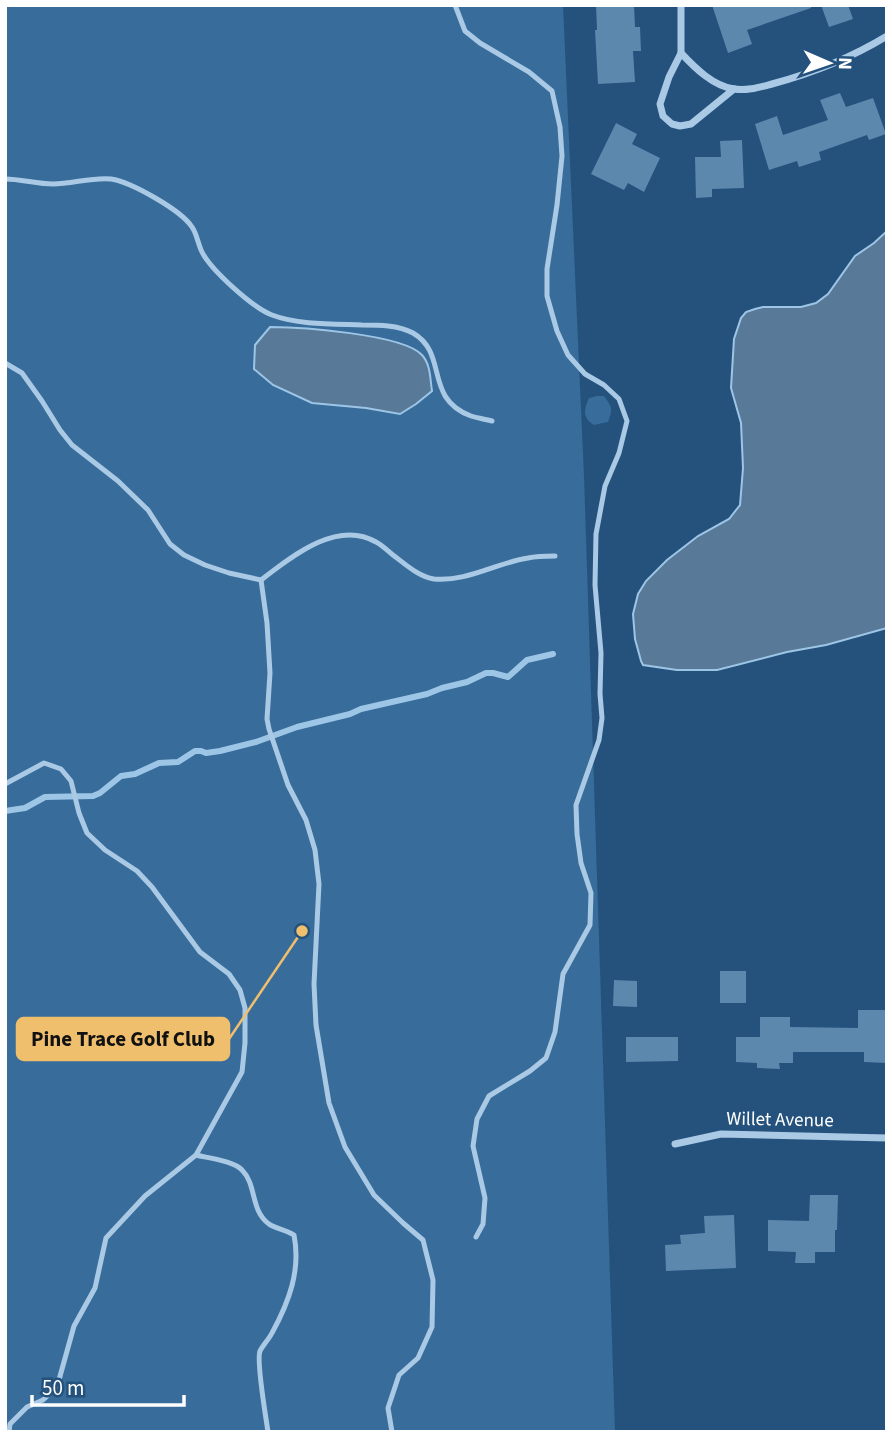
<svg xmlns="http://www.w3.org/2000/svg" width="892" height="1437" font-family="'Source Sans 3',sans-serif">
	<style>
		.green { fill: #386c9a }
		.water { fill: #587998; stroke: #9dc5e6; stroke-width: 2 }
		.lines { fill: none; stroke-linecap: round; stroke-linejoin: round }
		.stream { stroke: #9dc5e6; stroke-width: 6 }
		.building { fill: #5d88ae }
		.service { stroke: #a9c9e5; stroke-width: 5 }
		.minor { stroke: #a9c9e5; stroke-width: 7 }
		.labels { text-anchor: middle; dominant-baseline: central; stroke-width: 7; stroke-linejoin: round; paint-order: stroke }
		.street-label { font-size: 19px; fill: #fff; stroke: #24527d }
		.leader { fill: none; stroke: #efbf6d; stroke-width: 2.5 }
		.callout-dot { fill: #efbf6d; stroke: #24527d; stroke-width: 2.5 }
		.callout { fill: #efbf6d; stroke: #efbf6d; stroke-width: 2.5 }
		.callout-label { font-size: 21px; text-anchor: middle; font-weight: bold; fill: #111 }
	</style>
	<rect width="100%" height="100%" fill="#24527d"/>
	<!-- green -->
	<g class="green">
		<path d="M5 5H563L584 476 615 1432H5Z"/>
		<path d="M597 396H604C612 407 613 409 608 422L594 425C582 418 584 409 589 398Z"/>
	</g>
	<!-- water -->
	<g class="water">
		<path d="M887 231V628L826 645 787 652 717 670H677L643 665 641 661 635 639 633 614 638 594 646 581 667 560 698 536 729 519 740 505 743 468 741 423 731 388 734 339 741 318 746 312 755 309 763 307H801L816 303 828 294 855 256 874 243Z"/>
		<path d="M270 327C299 327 403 334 422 355 431 365 430 379 432 391L416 404 400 414 366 408 312 403 273 385 254 369 255 345Z"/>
	</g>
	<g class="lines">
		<!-- stream -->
		<path class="stream" d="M5 811 25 808 45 797 93 796 100 793 121 776 135 774 159 763 178 762 195 751H201L206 753 220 751 256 742 297 727 350 714 361 709 427 694 442 688 467 682 486 673H493L508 677 527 660 553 654"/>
	</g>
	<!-- building -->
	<g class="building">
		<path d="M596 5H634L635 27H640L641 51H633L635 82 598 84 595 30H597Z"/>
		<path d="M712 5H811V8L747 30 752 44 728 53Z"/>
		<path d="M821 5H848L853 19 829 27Z"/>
		<path d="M840 93 846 107 873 98 886 134 869 140 867 135 819 152 821 160 799 167 797 161 769 170 755 124 777 116 783 135 828 120 820 100Z"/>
		<path d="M616 123 637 134 632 144 660 158 644 192 628 183 624 190 591 174Z"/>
		<path d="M742 140 744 188 712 189V197L696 198 695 157H721L720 141Z"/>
		<rect x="720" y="971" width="26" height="32"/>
		<path d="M614 980 637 981V1007L613 1006Z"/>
		<path d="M858 1010H887V1063L864 1062V1052H793V1063H779L780 1069 757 1068V1063L736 1062V1037H760V1017H790V1027L858 1028Z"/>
		<path d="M626 1037H678V1061L626 1062Z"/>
		<path d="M810 1195H838L837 1230H835V1252H815V1263H795L796 1252 768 1251V1220L809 1221Z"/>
		<path d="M734 1215 736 1268 666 1271 665 1245 681 1244 680 1235 705 1233 704 1216Z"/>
	</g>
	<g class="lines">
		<!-- service -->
		<g class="service">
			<path d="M455 5 465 31 480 43 529 72 552 91 560 127 562 156 557 205 547 269V296L557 331 568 355 585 374 604 385 619 399 627 421 619 453 605 486 596 534 595 585 601 653 600 694 602 718 599 740 576 805 577 834 581 863 591 893 590 925 563 974 555 1032 546 1058 530 1071 489 1096 477 1119 473 1146 485 1198 483 1224 476 1237"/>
			<path d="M5 179C21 179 37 184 53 184 72 184 92 177 111 179 131 182 181 210 192 227 197 234 198 244 202 252 211 270 253 308 272 315 298 325 334 324 362 325 379 325 398 325 413 333 449 354 423 398 471 416 477 418 485 419 492 421"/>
			<path d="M5 363 22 373 42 401 60 430 72 445 118 481 148 510 170 544 184 555 205 565 229 573 261 580C291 557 337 519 376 542 382 545 388 551 393 555 405 564 419 577 434 579 467 582 496 563 528 558 537 556 546 556 555 556"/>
			<path d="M261 580 267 623 270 673 267 719 269 729 288 785 306 820 315 850 319 884 314 984 316 1025 329 1103 345 1147 374 1195 403 1223 423 1240 433 1280 432 1327 418 1358 399 1375 388 1408 392 1432"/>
			<path d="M5 784 44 763 61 769 71 781 79 813 87 833 105 850 137 871 152 887 200 952 229 974 240 990 245 1008V1043L242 1072 196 1155 145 1196 106 1238 95 1288 74 1326 57 1387 43 1400 27 1407 10 1424 9 1432"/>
			<path d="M196 1155C208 1158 234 1161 242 1170 257 1185 250 1210 269 1224 274 1228 286 1230 294 1235 301 1270 289 1302 272 1333 269 1339 263 1345 260 1351 256 1361 266 1417 268 1432"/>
		</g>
		<!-- minor -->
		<g class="minor">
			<path d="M681 5V53C695 68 713 86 734 89 747 91 760 87 772 84 813 73 851 58 887 36"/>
			<path d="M681 53 669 77 660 104 663 116 672 124 680 126 691 124 734 89"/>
			<path d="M675 1144 721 1134 887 1138"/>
		</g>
	</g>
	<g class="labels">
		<!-- street labels -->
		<g class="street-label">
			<text transform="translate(780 1120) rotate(1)">Willet Avenue</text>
		</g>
	</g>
	<!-- callouts -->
	<path class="leader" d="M302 931L229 1039"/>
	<circle class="callout-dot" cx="302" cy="931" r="7"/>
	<rect class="callout" x="17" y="1018" width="212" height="42" rx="7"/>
	<g class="callout-label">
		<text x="123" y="1046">Pine Trace Golf Club</text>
	</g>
	<!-- border -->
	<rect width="892" height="1437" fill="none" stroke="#ffffff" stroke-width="14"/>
	<!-- north arrow -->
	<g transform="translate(829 63) rotate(92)" stroke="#24527d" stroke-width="5" paint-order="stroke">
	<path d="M0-5L12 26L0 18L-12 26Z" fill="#ffffff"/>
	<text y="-10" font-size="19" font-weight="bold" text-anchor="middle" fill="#ffffff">N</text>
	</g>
	<!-- scale -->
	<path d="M32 1395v10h152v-10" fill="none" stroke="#ffffff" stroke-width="3.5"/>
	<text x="42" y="1395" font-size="21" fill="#ffffff" stroke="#24527d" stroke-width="5" paint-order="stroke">50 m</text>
</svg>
